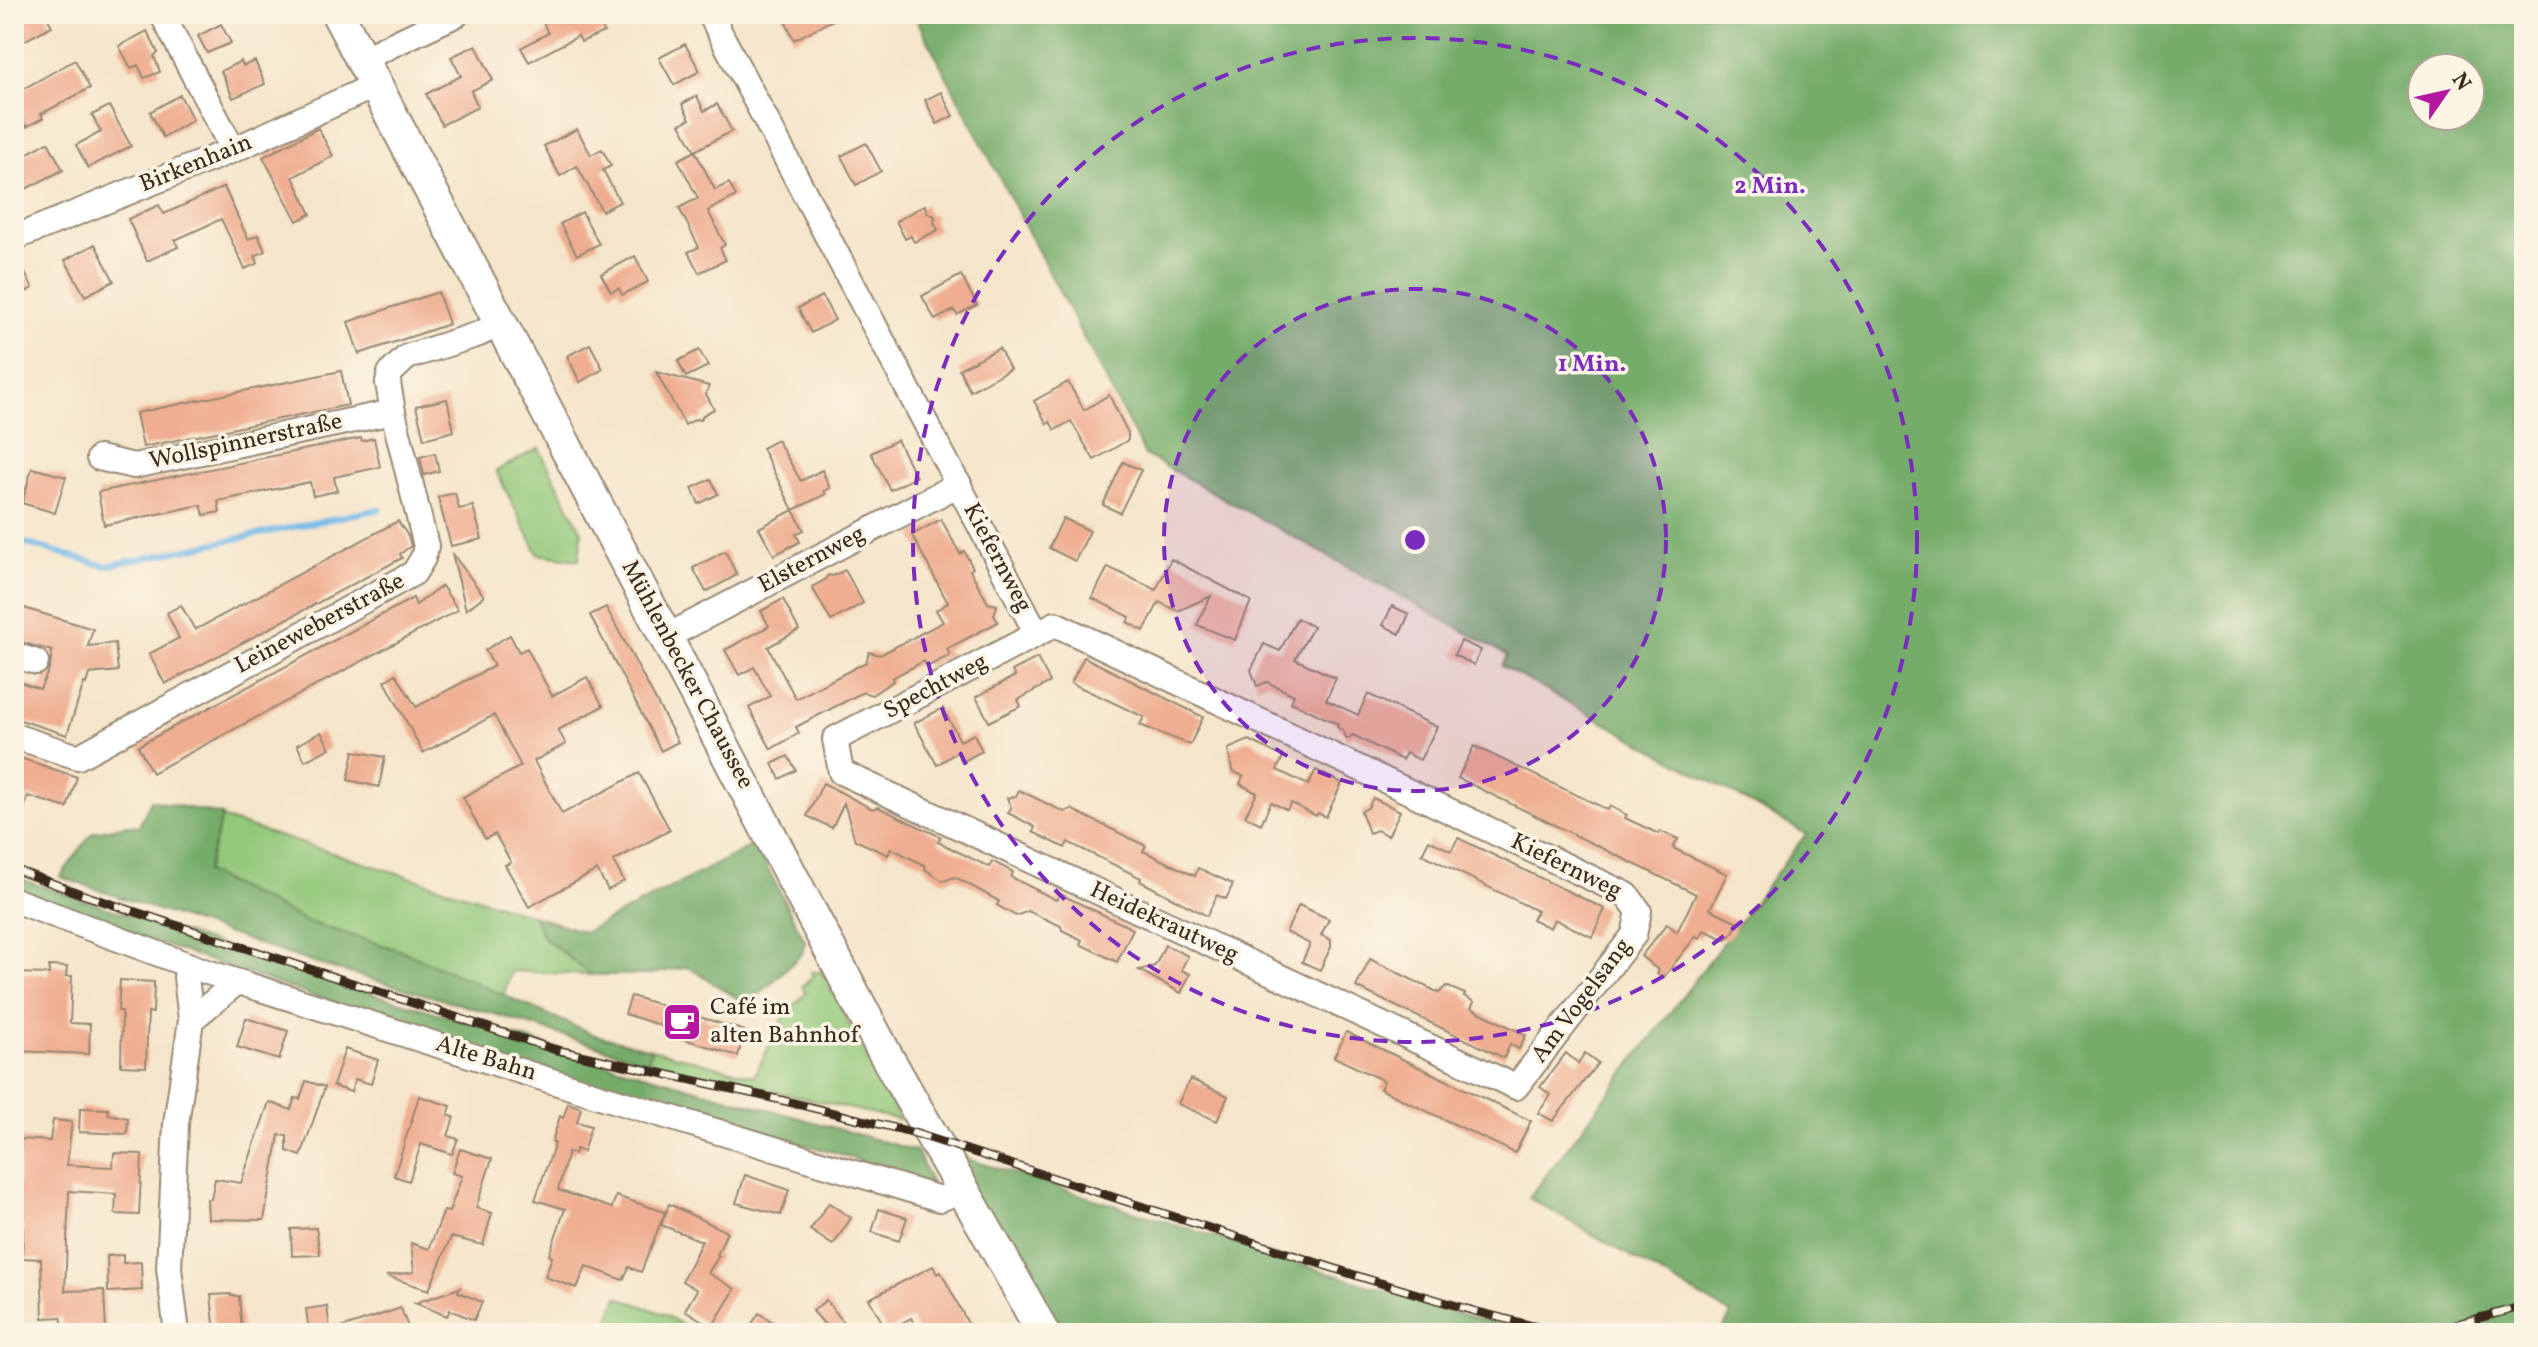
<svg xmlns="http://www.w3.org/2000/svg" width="2538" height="1347" font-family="Vollkorn,serif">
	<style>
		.green { fill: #93c87a; stroke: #67794c; stroke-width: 2 }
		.forest { fill: #76ac6a; stroke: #586b44; stroke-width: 2; fill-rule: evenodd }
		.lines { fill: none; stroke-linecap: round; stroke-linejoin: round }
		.stream { stroke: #72b8e9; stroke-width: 6 }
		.building { fill: #efae91 }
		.minor-casing { stroke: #988874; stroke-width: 28 }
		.major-casing { stroke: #988874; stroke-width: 36 }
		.minor { stroke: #fff; stroke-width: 24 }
		.major { stroke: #fff; stroke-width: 32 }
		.rail-casing { stroke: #3b2a1e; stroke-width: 9 }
		.rail { stroke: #fcf5e5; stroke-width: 6; stroke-dasharray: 18; stroke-linecap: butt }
		.ring { fill: none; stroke: #7b2cbf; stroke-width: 4; stroke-dasharray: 14 10 }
		.labels { text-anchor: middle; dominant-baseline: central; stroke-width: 7; stroke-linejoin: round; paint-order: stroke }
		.street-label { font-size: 24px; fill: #3b2a1e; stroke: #fcf5e5 }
		.poi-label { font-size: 24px; fill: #3b2a1e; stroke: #fcf5e5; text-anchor: start }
		.centre { fill: #7b2cbf; stroke: #fcf5e5; stroke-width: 4 }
		.ring-label { font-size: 24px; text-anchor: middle; font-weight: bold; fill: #7b2cbf; stroke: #fcf5e5; stroke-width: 7; stroke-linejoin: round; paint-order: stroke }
	</style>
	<rect width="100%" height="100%" fill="#fcf5e5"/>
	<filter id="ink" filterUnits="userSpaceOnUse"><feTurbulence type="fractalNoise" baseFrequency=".0125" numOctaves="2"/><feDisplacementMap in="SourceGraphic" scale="16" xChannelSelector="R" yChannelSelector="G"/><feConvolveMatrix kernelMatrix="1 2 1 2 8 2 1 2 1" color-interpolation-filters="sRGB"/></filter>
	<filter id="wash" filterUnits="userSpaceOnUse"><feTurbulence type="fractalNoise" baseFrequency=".006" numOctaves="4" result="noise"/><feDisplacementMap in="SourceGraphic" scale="32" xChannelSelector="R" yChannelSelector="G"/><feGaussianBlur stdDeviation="1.8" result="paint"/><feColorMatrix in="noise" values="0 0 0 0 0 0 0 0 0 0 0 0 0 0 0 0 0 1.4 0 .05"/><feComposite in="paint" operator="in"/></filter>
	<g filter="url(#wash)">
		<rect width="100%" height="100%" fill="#f5e5ca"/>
		<!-- green -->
		<g class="green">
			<path d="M539 448 582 532 579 560 538 554 496 471Z"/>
			<path d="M221 818 534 916 543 937 591 975 512 971 503 996 405 952 308 922 206 872Z"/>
			<path d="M811 972H822L900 1120 648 1062 651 1049 754 1076 786 1013 806 993 802 987 813 976Z"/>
			<path d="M618 1297 664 1314 696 1333H603Z"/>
		</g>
		<!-- forest -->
		<g class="forest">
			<path d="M914 14H2524V1333H1721L1731 1314 1529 1198 1806 834 1502 666 1507 655 1145 455ZM2422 68H2470V116H2422Z"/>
			<path d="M151 800 222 815 206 872 308 922 405 952 595 1035 651 1049 648 1062 498 1015 314 963 60 877 92 833 126 825 139 826Z"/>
			<path d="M755 844 805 941 802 954 748 1005 688 967 645 975H591L543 937 534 916 585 932Z"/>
			<path d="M14 877 314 976 622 1068 917 1151 932 1185 834 1152 741 1129 512 1064 14 894Z"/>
			<path d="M949 1153 1469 1317 1538 1333H1055Z"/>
		</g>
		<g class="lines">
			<!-- stream -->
			<path class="stream" d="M14 540 106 566 379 509"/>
		</g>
		<g id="blocks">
			<!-- building -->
			<g class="building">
				<path d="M22 14H45L52 26 24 41 14 23V18Z"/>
				<path d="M539 14H596L604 32 581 42 578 36 529 62 521 48 548 33Z"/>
				<path d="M782 14H844L794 40Z"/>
				<path d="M221 24 231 43 207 53 198 36Z"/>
				<path d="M147 31 158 53 154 56 160 72 144 78 138 65 131 68 119 46Z"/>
				<path d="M685 44 700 71 674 85 659 58Z"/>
				<path d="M476 45 493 80 471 91 478 107 442 125 426 94 461 76 451 57Z"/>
				<path d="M75 60 90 88 41 114 43 118 26 127 20 113 14 116V94Z"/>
				<path d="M241 61 243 66 255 61 265 84 233 98 221 71Z"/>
				<path d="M941 92 953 116 937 124 925 100Z"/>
				<path d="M180 95 193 120 163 137 150 112Z"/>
				<path d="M697 96 704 111 717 104 732 131 695 151 680 124 690 119 682 104Z"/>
				<path d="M109 106 131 146 88 168 76 145 101 132 92 115Z"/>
				<path d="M318 128 333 156 293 177 311 214 297 221 263 157Z"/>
				<path d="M577 129 591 155 602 149 611 166 603 170 620 202 602 211 577 166 560 176 544 146Z"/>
				<path d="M48 142 63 170 20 192 14 181V164L17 159Z"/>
				<path d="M866 143 881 171 856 185 841 156Z"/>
				<path d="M695 151 715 190 729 183 736 196 708 211 725 245 720 248 726 260 699 273 688 252 699 247 679 208 698 198 678 160Z"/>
				<path d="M224 187 248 239 258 235 265 251 255 256 258 263 245 269 221 219 175 240 178 247 147 261 128 219 159 205 164 214Z"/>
				<path d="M925 205 928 213 935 216 934 222 938 230 914 242 911 236 905 239 896 221Z"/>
				<path d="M582 212 599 244 577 255 560 224Z"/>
				<path d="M95 244 114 281 85 296 65 260Z"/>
				<path d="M14 253 33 288 14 298Z"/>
				<path d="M635 256 648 282 622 295 619 288 611 292 601 274Z"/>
				<path d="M961 275 977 305 957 315 954 310 935 320 922 296Z"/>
				<path d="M438 292 449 324 359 354 348 322Z"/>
				<path d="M822 296 835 320 811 333 798 308Z"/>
				<path d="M590 344 603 369 580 382 567 356Z"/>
				<path d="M999 348 1010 369 970 391 959 369Z"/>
				<path d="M699 350 708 366 686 377 678 361Z"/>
				<path d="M341 371 348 405 143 447 136 413Z"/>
				<path d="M656 372 709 386 706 394 714 409 703 415 701 420 696 419 685 425Z"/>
				<path d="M1068 382 1084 410 1109 395 1128 433V440L1094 460 1071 421 1055 430 1050 422 1047 424 1034 401Z"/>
				<path d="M447 399 454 431 424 439 416 406Z"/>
				<path d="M361 438 362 441 374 438 380 467 334 477 337 491 313 496 310 482 218 501 220 512 204 515 201 505 104 525 98 492Z"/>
				<path d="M777 440 801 481 822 470 830 488 824 491 826 494 793 510 804 530 796 534 800 542 774 555 759 528 793 510 762 448Z"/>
				<path d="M897 440 916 477 890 490 871 453Z"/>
				<path d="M435 453 439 471 424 475 420 457Z"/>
				<path d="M1123 462 1141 470 1120 513 1103 505Z"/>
				<path d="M32 468 66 477 55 513 22 503Z"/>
				<path d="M711 479 718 494 699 504 692 488Z"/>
				<path d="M455 493 459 509 473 506 482 539 451 546 438 497Z"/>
				<path d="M1063 518 1090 531 1075 561 1049 548Z"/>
				<path d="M941 519 960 554 964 551 973 568 970 570 988 603 997 605 994 615 998 622 947 649 950 655 927 667 924 661 892 678 893 681 872 695 863 692 796 727 799 733 771 749 749 708 770 696 754 667 739 675 725 650 769 626 761 611 783 599 799 630 768 647 796 699 866 662 869 652 880 655 943 622 936 610 948 603 912 535Z"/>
				<path d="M398 521 408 536 411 546 400 554 402 558 165 684 149 654 179 638 167 613 181 605 195 630Z"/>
				<path d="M725 551 737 575 706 592 693 568Z"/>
				<path d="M452 553 484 596 466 610Z"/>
				<path d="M1171 559 1251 601 1235 640 1197 625 1211 596 1178 611 1159 602 1144 631 1127 622 1130 617 1092 598 1108 567 1156 590Z"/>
				<path d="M845 570 863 603 831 621 812 587 825 580 828 575 833 576Z"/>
				<path d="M442 586 458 610 152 773 138 746 413 598 416 605Z"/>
				<path d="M14 605 93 629 88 646 115 643 118 671 89 674 86 684 84 683 67 735 14 718V680L40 689 50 667 52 651 14 640Z"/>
				<path d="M1392 606 1409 614 1400 634 1383 625Z"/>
				<path d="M606 607 678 742 661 751 590 615Z"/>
				<path d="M1297 618 1313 627 1295 659 1336 678 1326 700 1358 715 1368 694 1437 727 1420 760 1406 753 1402 760 1353 735 1347 739 1343 731 1337 727 1338 724 1291 702 1294 695 1267 682 1257 686 1251 670 1264 644 1280 651Z"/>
				<path d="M510 635 519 652 527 648 552 696 587 677 603 706 558 730 566 744 534 761 562 814 639 773 670 830 613 861 624 881 608 890 597 870 529 907 505 865 511 862 495 834 485 839 463 797 521 766 494 715 423 753 385 681 396 674 416 707 494 666 485 650Z"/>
				<path d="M1461 641 1481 650 1474 665 1454 655Z"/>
				<path d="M1084 657 1203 717 1190 745 1140 725 1144 717 1071 683Z"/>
				<path d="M1037 658 1050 682 1018 700 1021 706 989 722 976 697 1015 676 1012 671Z"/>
				<path d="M943 708 960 741 974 734 982 751 962 762 957 752 937 765 914 723Z"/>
				<path d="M321 732 330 748 305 761 297 745Z"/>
				<path d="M1249 740 1283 757 1277 770 1308 785 1316 770 1342 783 1326 817 1318 813 1316 816 1291 803 1287 810 1271 802 1261 824 1245 816 1257 793 1240 784 1243 776 1232 771 1228 749Z"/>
				<path d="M1474 746 1608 810 1610 806 1627 815 1625 818 1659 834 1660 831 1678 839 1673 848 1727 874 1710 909 1738 922 1734 931 1726 940 1704 930 1700 938 1696 936 1663 978 1657 974 1659 971 1641 956 1667 924 1677 932 1696 894 1458 778Z"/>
				<path d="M354 751 385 757 379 787 348 780Z"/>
				<path d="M14 756 77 777 67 808 28 796 18 828 14 827Z"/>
				<path d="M788 756 796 770 780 779 772 764Z"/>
				<path d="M823 783 872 809 878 807 941 837 938 842 989 867 992 861 1013 872 1011 877 1056 900 1060 894 1133 929 1117 962 1080 944 1082 940 1062 930 1061 926 1028 911 1016 916 997 905 999 901 955 877 943 881 925 869 926 866 891 848 888 855 855 840 844 803 832 828 807 816Z"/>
				<path d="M1019 790 1064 812 1071 809 1146 846 1143 851 1195 876 1198 868 1233 884 1226 899 1217 895 1207 916 1140 881 1141 878 1068 842 1065 848 1033 832 1035 827 1008 813 1011 808 1007 798 1016 796Z"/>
				<path d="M1373 798 1400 811 1388 836 1377 830 1369 833 1361 811 1368 808Z"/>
				<path d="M1458 838 1605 909 1592 937 1554 919 1550 928 1532 919 1537 911 1422 854 1429 840 1451 851Z"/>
				<path d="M1299 905 1329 919 1321 935 1331 940V947L1320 970 1302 962 1310 944 1286 932Z"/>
				<path d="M1165 945 1188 956 1181 970 1190 974 1181 993 1139 970 1155 966Z"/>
				<path d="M1370 959 1439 993 1446 986 1465 994 1464 996 1474 1002 1471 1008 1526 1035 1519 1049 1510 1044 1504 1058 1356 987Z"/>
				<path d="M49 966 67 967 66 976H72L70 1023 90 1024 89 1054 14 1051V973L49 974Z"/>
				<path d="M120 980 154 982 153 1013 148 1012 146 1067 121 1066 122 1011H118Z"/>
				<path d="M631 996 745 1031 738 1056 671 1035 672 1029 625 1014Z"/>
				<path d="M246 1018 288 1031 279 1060 237 1047Z"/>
				<path d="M1346 1032 1531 1121 1515 1153 1380 1089 1384 1081 1334 1057Z"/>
				<path d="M345 1049 378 1060 371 1084 355 1079 351 1092 333 1086Z"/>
				<path d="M1566 1053 1578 1063 1585 1053 1598 1063 1553 1121 1538 1113 1551 1095 1540 1087Z"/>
				<path d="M1190 1079 1228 1096 1217 1121 1178 1104Z"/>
				<path d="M306 1081 325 1087 301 1156 287 1151V1136L279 1135 264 1220 208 1219 207 1199H211L215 1179 241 1183 269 1102 291 1110 295 1098 300 1099Z"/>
				<path d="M419 1096 451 1106 448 1115 454 1117 448 1136 458 1139 452 1154 421 1144 409 1181 394 1176Z"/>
				<path d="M568 1103 581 1108 577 1122 591 1126 583 1152 576 1149 574 1154 568 1152 558 1190 612 1208 616 1196 665 1212 641 1272 629 1267 623 1280 586 1266 577 1288 545 1277 552 1257 549 1255 565 1209 535 1200 555 1143 552 1142 560 1116 563 1118Z"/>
				<path d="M80 1108 108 1109V1114L128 1118 127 1134 79 1132Z"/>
				<path d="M53 1120 72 1122 67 1165 113 1167 114 1153 142 1154 139 1215 115 1214 116 1194 69 1191 65 1291 104 1290 106 1333H65L61 1317 43 1318 41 1259 22 1258 23 1225H14V1187H18L21 1139 50 1141Z"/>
				<path d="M460 1149 492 1159 476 1208 492 1213 483 1245 451 1237 429 1290 386 1276 414 1272 411 1243 429 1249 444 1211 449 1212 462 1176 452 1173Z"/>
				<path d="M745 1175 789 1190 781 1215 736 1203Z"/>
				<path d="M829 1203 851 1218 833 1245 810 1230Z"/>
				<path d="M669 1204 727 1232 717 1255 719 1256 708 1273 735 1289 712 1327 685 1310 697 1290 682 1281 702 1241 661 1225Z"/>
				<path d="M879 1209 907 1218 899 1241 872 1232Z"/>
				<path d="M316 1228 320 1255 292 1256 291 1229Z"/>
				<path d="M123 1255V1263L141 1262 142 1290 108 1292 107 1256Z"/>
				<path d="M933 1266 937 1274 941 1272 973 1333H919L911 1318 887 1331 869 1299Z"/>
				<path d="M460 1288 458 1292 482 1302 474 1320 450 1310 447 1316 415 1303Z"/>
				<path d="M231 1294V1296H239L242 1333H215L211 1295Z"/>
				<path d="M826 1300 844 1323 832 1333 813 1311Z"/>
				<path d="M327 1306 330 1330 309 1332 306 1309Z"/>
				<path d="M401 1308 410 1333H335V1330Z"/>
				<path d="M759 1313 789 1333H746Z"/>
			</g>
		</g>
	</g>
	<g filter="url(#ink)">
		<use href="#blocks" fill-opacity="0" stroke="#988874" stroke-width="2"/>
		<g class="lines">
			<!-- minor casing -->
			<g class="minor-casing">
				<g id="minor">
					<path d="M162 14 233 150"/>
					<path d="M710 14 1037 634 1055 624 1627 895 1639 911 1634 935 1516 1087 841 772 835 739 1037 634"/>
					<path d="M362 59 457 14"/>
					<path d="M14 238 233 150 376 85"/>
					<path d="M99 458 134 466 393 412"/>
					<path d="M666 637 959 484"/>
					<path d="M14 655 36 662"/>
					<path d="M14 736 78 757 414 573 423 558 426 546 393 412 388 383 390 373 407 357 479 334 502 323"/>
					<path d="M14 900 207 972 593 1094 940 1199 961 1191"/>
					<path d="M189 966 186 977 191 1020"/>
					<path d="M177 1333 169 1268 176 1124 191 1020 230 988 234 981"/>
				</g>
			</g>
			<!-- major casing -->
			<g class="major-casing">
				<path id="major" d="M338 14 883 1050C936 1145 992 1237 1043 1333"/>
			</g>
			<!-- minor -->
			<use href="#minor" class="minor"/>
			<!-- major -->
			<use href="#major" class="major"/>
			<!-- rail casing -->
			<g class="rail-casing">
				<g id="rail">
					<path d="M14 869 81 894 553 1049 781 1100 911 1132 1364 1278 1474 1311 1561 1333"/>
					<path d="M2423 1333 2524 1306"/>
				</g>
			</g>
			<!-- rail -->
			<use href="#rail" class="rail"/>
		</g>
	</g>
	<!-- distance rings -->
	<circle cx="1415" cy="540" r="251" fill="#7b2cbf" fill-opacity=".12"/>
	<g class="ring">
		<circle cx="1415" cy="540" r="251"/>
		<circle cx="1415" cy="540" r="502"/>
	</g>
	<!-- icons -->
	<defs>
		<g id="cafe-square" transform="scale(2)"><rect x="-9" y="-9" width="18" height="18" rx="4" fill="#b5179e" stroke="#fcf5e5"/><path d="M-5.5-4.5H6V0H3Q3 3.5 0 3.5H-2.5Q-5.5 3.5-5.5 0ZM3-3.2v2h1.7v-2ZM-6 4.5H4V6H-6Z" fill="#fff"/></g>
	</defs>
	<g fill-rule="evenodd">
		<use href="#cafe-square" x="682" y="1022"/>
	</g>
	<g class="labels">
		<!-- street labels -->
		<g class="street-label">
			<text transform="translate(196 164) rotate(-22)">Birkenhain</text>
			<text transform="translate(246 442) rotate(-12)">Wollspinnerstraße</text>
			<text transform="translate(997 558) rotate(62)">Kiefernweg</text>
			<text transform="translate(812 560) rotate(-28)">Elsternweg</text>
			<text transform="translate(320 624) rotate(-28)">Leineweberstraße</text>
			<text transform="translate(687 675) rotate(62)">Mühlenbecker Chaussee</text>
			<text transform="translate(936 687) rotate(-28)">Spechtweg</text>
			<text transform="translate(1566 867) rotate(26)">Kiefernweg</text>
			<text transform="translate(1164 923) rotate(25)">Heidekrautweg</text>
			<text transform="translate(1582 1001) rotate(-53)">Am Vogelsang</text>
			<text transform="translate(486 1059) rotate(17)">Alte Bahn</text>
		</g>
		<!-- poi labels -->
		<g class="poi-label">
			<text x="710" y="1008">Café im<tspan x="710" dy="28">alten Bahnhof</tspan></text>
		</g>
	</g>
	<circle cx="1415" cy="540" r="12" class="centre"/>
	<g class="ring-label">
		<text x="1770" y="193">2 Min.</text>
		<text x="1592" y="371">1 Min.</text>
	</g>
	<!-- margin -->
	<rect width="2538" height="1347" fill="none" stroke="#fcf5e5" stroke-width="48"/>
	<!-- north arrow -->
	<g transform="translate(2446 92) rotate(56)"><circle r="38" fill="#fcf5e5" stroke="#afa495" stroke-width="2"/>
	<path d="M0-6L14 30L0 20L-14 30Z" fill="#b5179e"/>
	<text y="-12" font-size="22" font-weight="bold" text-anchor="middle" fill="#3b2a1e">N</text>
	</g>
</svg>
